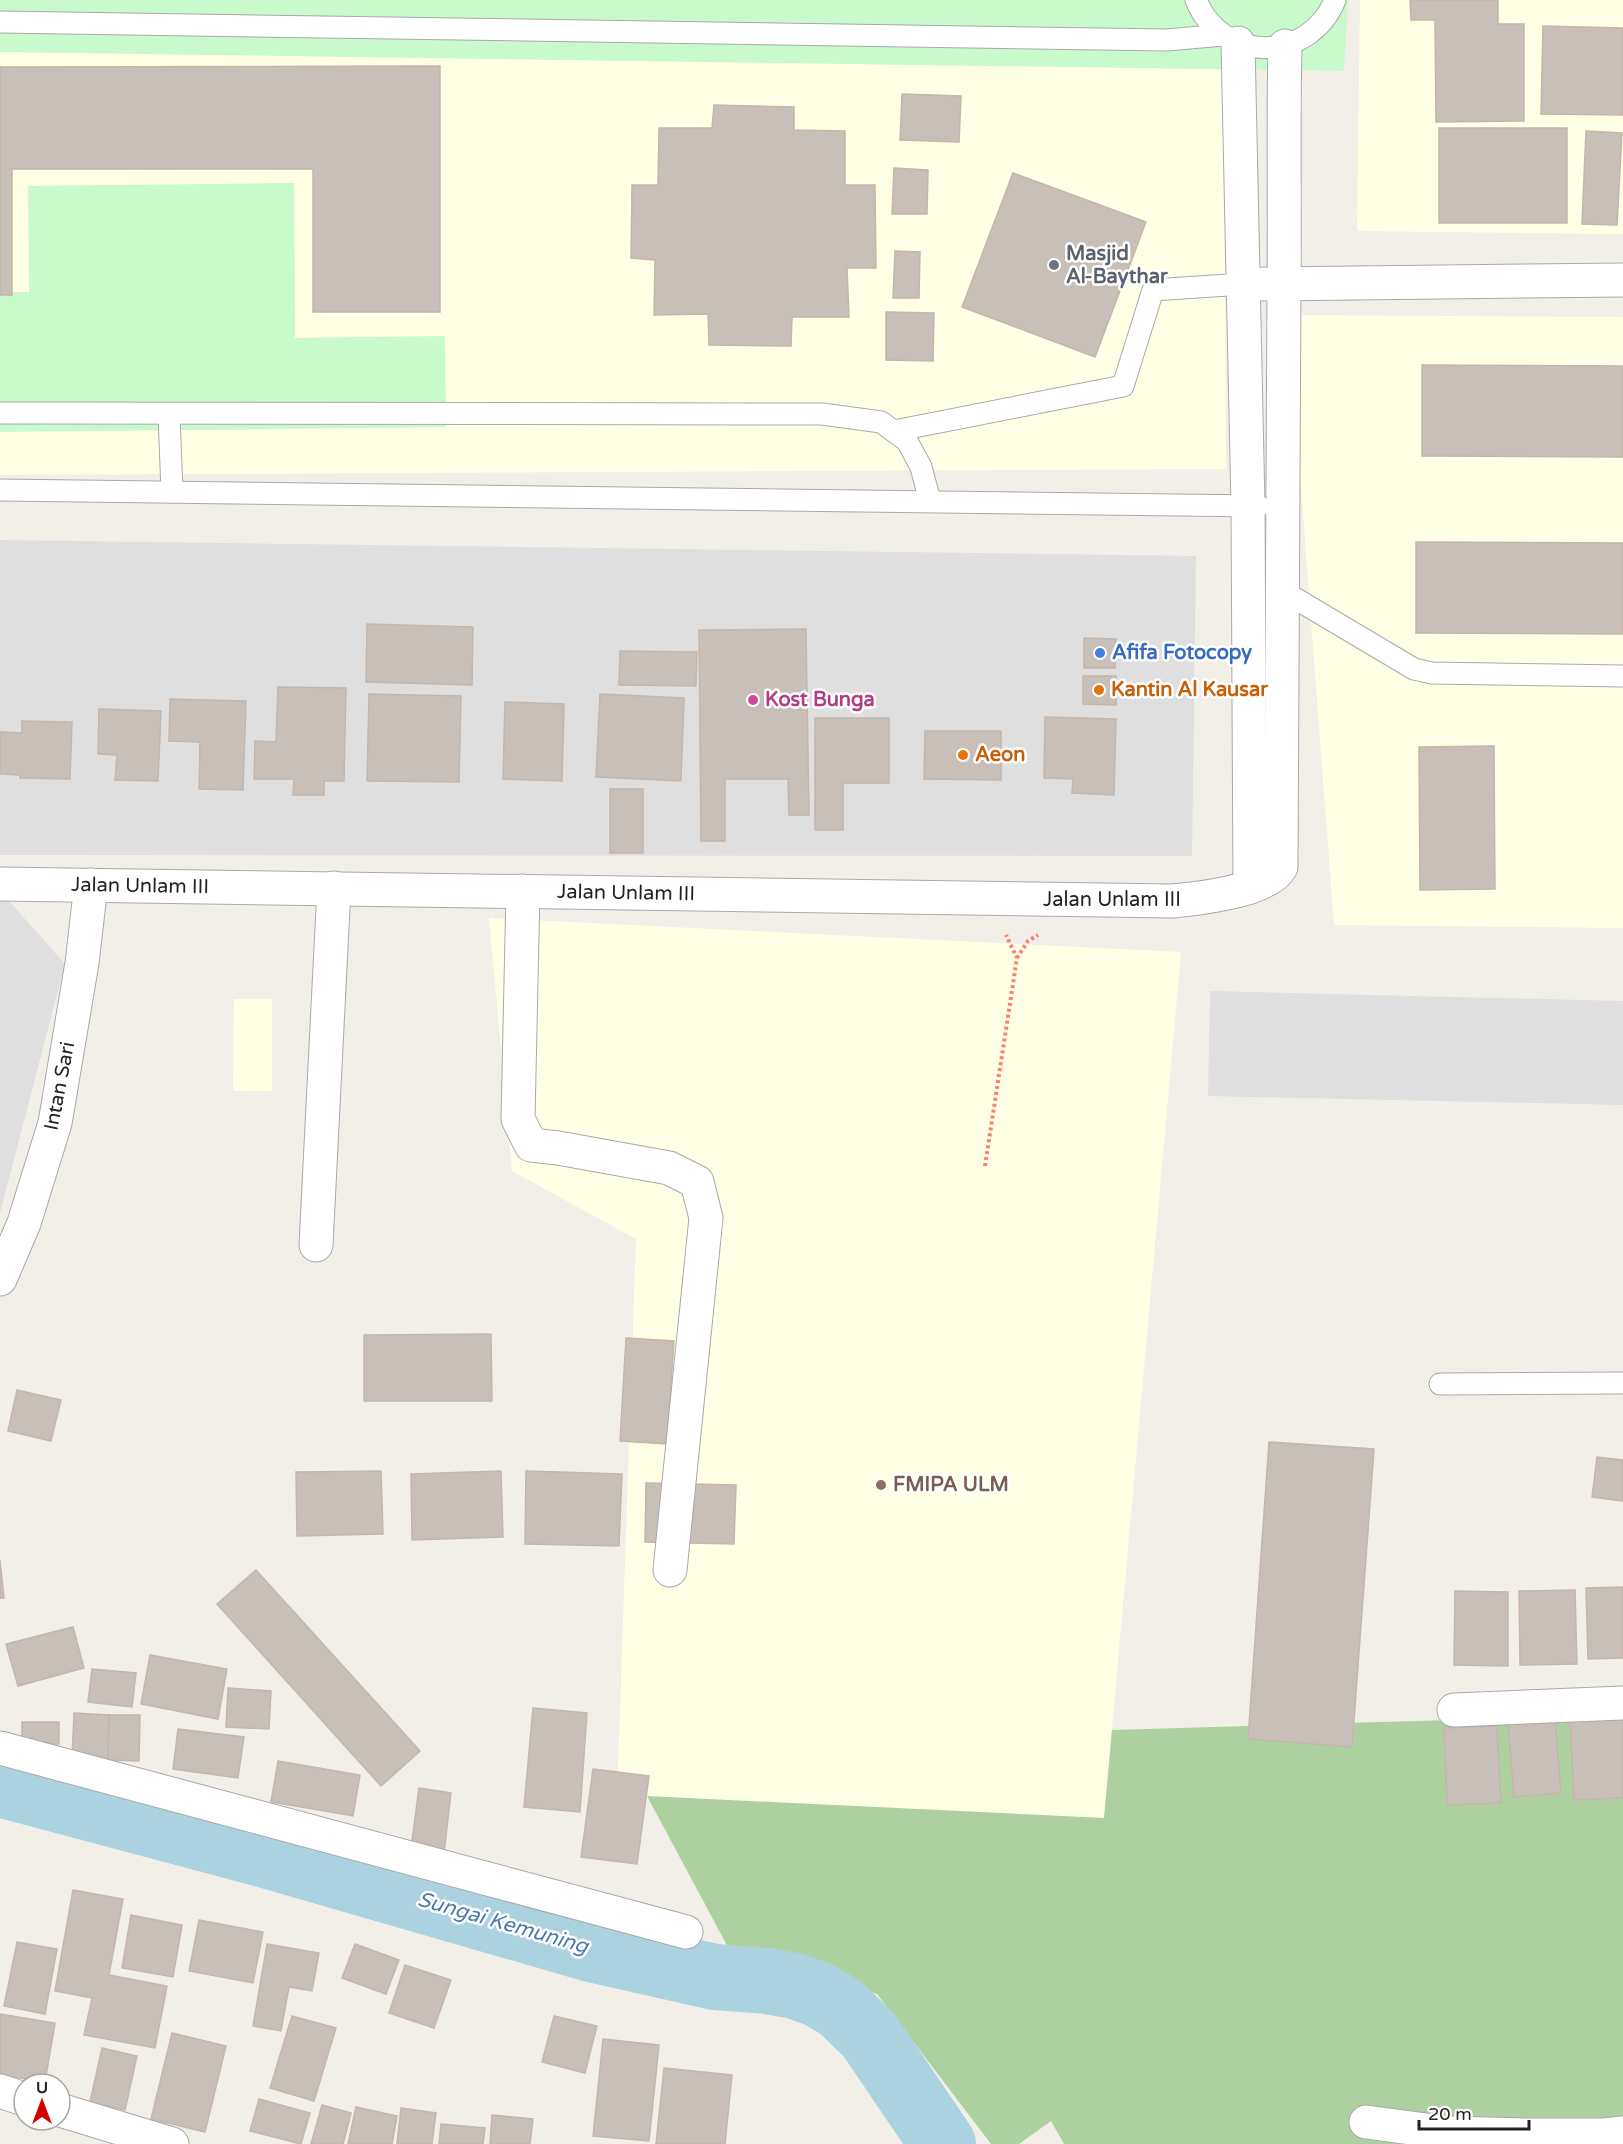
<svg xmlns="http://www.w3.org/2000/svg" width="1623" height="2144" font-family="'Varela Round',sans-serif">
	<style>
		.residential { fill: #e0dfdf }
		.education { fill: #ffffe5 }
		.forest { fill: #add19e }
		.park { fill: #c8facc }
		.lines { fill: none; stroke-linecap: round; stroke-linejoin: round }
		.river { stroke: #aad3df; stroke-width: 66 }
		.building { fill: #c7bfb8; stroke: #c4b6ab; stroke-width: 1.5 }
		.service-casing { stroke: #a9a9a9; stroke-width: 23 }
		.minor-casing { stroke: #a9a9a9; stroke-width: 35 }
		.path { stroke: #fa8072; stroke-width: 4; stroke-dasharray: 3 3; stroke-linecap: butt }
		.service { stroke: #fff; stroke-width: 21 }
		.minor { stroke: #fff; stroke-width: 33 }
		.worship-dot { fill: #6b7280; stroke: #fff; stroke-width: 2 }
		.shop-dot { fill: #3f7fe0; stroke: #fff; stroke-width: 2 }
		.food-dot { fill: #e8710a; stroke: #fff; stroke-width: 2 }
		.hotel-dot { fill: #d1479c; stroke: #fff; stroke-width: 2 }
		.education-dot { fill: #8d6e63; stroke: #fff; stroke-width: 2 }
		.labels { text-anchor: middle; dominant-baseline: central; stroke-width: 5; stroke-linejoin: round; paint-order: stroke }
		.worship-label { font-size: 20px; font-weight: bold; fill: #5b616d; stroke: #fff; text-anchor: start }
		.shop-label { font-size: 20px; font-weight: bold; fill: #366cbe; stroke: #fff; text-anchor: start }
		.food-label { font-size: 20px; font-weight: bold; fill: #c56008; stroke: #fff; text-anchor: start }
		.hotel-label { font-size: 20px; font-weight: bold; fill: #b23c85; stroke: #fff; text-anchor: start }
		.street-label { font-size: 20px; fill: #222; stroke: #fff }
		.education-label { font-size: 20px; font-weight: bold; fill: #785e54; stroke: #fff; text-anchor: start }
		.water-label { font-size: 21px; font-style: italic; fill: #4a7aab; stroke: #fff }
	</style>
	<rect width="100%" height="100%" fill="#f2efe9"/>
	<!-- residential -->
	<g class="residential">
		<path d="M0 540 1196 556 1192 856 0 855Z"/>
		<path d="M0 901H9L65 964 0 1213Z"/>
		<path d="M1210 991 1623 1001V1105L1208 1096Z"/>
	</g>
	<!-- education -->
	<g class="education">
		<path d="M1360 0H1623V234L1357 231Z"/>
		<path d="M1224 32 1226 469 0 475V36Z"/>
		<path d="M1288 315 1623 317V928L1334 925Z"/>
		<path d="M489 918 1181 952 1104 1818 617 1798 636 1239 512 1171Z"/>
		<path d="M234 999H272V1091H233Z"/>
	</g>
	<!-- forest -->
	<path class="forest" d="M1623 1715V2144H1064L1051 2121 1019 2144H991L877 1994 730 1951 647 1796 1104 1818 1112 1730Z"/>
	<!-- park -->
	<g class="park">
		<path d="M0 0H1348L1344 71 0 52Z"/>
		<path d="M294 183 295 338 445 336 446 427 0 432V292H29L28 186Z"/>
	</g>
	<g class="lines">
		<!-- river -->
		<path class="river" d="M0 1784 273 1857 591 1949 715 1977 767 1981 795 1986 820 1995 841 2008 869 2035 943 2144"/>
	</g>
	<!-- building -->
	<g class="building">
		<path d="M1410 0H1498V24H1524V121L1436 122 1435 20H1411Z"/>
		<path d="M1543 26 1623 28V115L1541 114Z"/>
		<path d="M440 66V312H313V169H12V295H0V67Z"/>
		<path d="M902 94 961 96 959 142 900 140Z"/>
		<path d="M714 105 794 107V130L845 131V185H875L876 268H847L849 317H792L791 346 709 345 708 314 654 315 655 260 631 258 632 185H658L659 128H712Z"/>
		<rect x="1439" y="128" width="128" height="95"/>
		<path d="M1586 131 1622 133 1617 225 1582 224Z"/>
		<path d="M894 168 928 170 927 214H892Z"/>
		<path d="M1013 173 1146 222 1095 357 962 307Z"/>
		<path d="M895 251 920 252 919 298H893Z"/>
		<path d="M886 312 934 313 933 361 886 360Z"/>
		<path d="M1422 365 1623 366V457L1422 456Z"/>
		<path d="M1416 542 1623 543V634L1416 633Z"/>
		<path d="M367 624 473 627 472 685 366 682Z"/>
		<path d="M806 629 809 815H789L788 779H725V841H701L699 630Z"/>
		<path d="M1084 638 1116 639 1115 668H1084Z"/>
		<path d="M620 651 697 652 696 686 619 685Z"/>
		<path d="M1083 676H1116V705L1083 704Z"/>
		<path d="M278 687 346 688 344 781H324V795H293L294 779H254L255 741 276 742Z"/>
		<path d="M369 694 461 696 459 782 367 781Z"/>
		<path d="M600 694 684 698 681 781 596 777Z"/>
		<path d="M170 699 246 701 243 790 199 789 200 742 169 741Z"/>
		<path d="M505 702 564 704 562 781 503 779Z"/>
		<path d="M99 709 161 711 158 781 115 780 117 755 98 754Z"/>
		<path d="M1045 717 1116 719 1114 795 1072 793 1073 779 1044 778Z"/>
		<path d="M815 718H889V783H843V830H815Z"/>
		<path d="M22 721 72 722 70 779 20 778V775L0 774V732L22 733Z"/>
		<path d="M925 731H1001V780L924 779Z"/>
		<path d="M1494 746 1495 889 1420 890 1419 747Z"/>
		<rect x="610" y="789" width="33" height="64"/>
		<path d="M491 1334 492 1401H364V1335Z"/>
		<path d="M626 1338 674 1341 667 1444 620 1441Z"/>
		<path d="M17 1390 61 1400 51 1441 8 1431Z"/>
		<path d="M1269 1442 1374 1449 1352 1747 1248 1739Z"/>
		<path d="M1597 1457 1623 1460V1501L1592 1497Z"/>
		<path d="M381 1471 383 1534 297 1536 296 1472Z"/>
		<path d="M501 1471 503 1537 412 1540 411 1474Z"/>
		<path d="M526 1471 622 1474 619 1546 525 1544Z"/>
		<path d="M646 1483 736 1485 734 1544 645 1542Z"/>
		<path d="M0 1560 4 1598H0Z"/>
		<path d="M256 1570 420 1751 381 1786 217 1604Z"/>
		<path d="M1623 1587V1658L1588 1659 1586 1588Z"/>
		<path d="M1575 1590 1577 1664 1520 1665 1519 1591Z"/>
		<path d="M1455 1591 1508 1592V1666L1454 1665Z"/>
		<path d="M73 1627 84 1668 18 1686 6 1644Z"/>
		<path d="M150 1655 227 1669 218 1719 141 1704Z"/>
		<path d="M92 1669 136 1673 132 1707 88 1702Z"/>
		<path d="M228 1688 271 1691 269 1729 226 1727Z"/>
		<path d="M533 1708 587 1713 580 1812 524 1807Z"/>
		<path d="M74 1713 109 1715 108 1760 72 1759Z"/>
		<path d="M109 1715H140L139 1761 108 1760Z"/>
		<path d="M1623 1719V1798L1574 1800 1570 1721Z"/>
		<path d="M1555 1720 1561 1793 1514 1797 1508 1724Z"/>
		<rect x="22" y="1722" width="37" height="22"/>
		<path d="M1497 1726 1501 1803 1447 1805 1444 1728Z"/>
		<path d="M178 1729 244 1737 238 1778 173 1769Z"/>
		<path d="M278 1761 360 1775 353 1816 271 1802Z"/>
		<path d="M593 1769 649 1776 637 1864 581 1857Z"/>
		<path d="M419 1788 451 1793 444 1853 411 1848Z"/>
		<path d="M73 1890 123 1899 109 1975 167 1986 155 2048 84 2035 92 1998 55 1991Z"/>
		<path d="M131 1915 182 1925 173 1977 122 1968Z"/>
		<path d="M199 1920 263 1932 253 1983 189 1971Z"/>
		<path d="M17 1942 57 1949 45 2014 4 2006Z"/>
		<path d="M267 1944 319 1953 312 1991 289 1987 281 2031 253 2026Z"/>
		<path d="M355 1944 399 1960 386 1994 342 1978Z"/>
		<path d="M405 1965 451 1980 434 2028 389 2013Z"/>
		<path d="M0 2014 55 2023 45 2082 0 2075Z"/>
		<path d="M292 2016 336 2028 314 2101 270 2088Z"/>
		<path d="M554 2016 597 2026 585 2073 542 2062Z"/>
		<path d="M172 2033 226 2046 205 2132 151 2119Z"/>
		<path d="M603 2039 659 2045 649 2141 593 2136Z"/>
		<path d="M102 2048 137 2056 125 2110 90 2102Z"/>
		<path d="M664 2068 732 2075 725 2144H656Z"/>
		<path d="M259 2099 310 2113 301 2144 250 2131Z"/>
		<path d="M322 2105 351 2113 343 2144H311Z"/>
		<path d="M356 2107 397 2116 392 2144H348Z"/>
		<path d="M401 2108 436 2113 432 2144H397Z"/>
		<path d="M492 2115 533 2119 530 2144H490Z"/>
		<path d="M441 2124 485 2128 483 2144H439Z"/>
	</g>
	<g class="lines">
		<!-- service casing -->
		<g class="service-casing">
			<g id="service">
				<path d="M1196 0C1222 64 1309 63 1335 0"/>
				<path d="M0 22 1167 40 1223 35"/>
				<path d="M0 413 822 414 881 422 907 441 921 467 930 501"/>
				<path d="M169 415 172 492"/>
				<path d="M894 431 1123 386 1153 290 1243 284"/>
				<path d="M0 490 1259 506"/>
				<path d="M1281 590 1414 669 1432 673 1623 676"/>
				<path d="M1440 1384 1623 1383"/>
			</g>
		</g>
		<!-- minor casing -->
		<g class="minor-casing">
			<g id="minor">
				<path d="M1238 43 1248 506 1250 887"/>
				<path d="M1263 284 1623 280"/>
				<path d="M0 884 1172 901C1196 899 1269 891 1281 867 1281 674 1282 480 1284 286 1285 206 1283 126 1285 46"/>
				<path d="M523 891 518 1119 531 1145 558 1148 669 1168 697 1182 706 1218 670 1570"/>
				<path d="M316 1245 334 888"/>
				<path d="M0 1279 24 1223 55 1123 82 963 91 885"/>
				<path d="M1454 1710 1623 1703"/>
				<path d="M0 1748 686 1932"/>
				<path d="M0 2091 24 2099"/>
				<path d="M60 2110 172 2144"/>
				<path d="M1366 2122 1449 2133 1527 2135H1604L1623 2133"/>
			</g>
		</g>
		<!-- path -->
		<g class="path">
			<path d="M1017 958 1028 941 1038 935"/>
			<path d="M985 1166 1017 958 1006 935"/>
		</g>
		<!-- service -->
		<use href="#service" class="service"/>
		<!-- minor -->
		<use href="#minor" class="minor"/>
	</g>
	<!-- markers -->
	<circle class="worship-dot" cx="1054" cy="265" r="6"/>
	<circle class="shop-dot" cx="1100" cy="653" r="6"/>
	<g class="food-dot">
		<circle cx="1099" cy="690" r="6"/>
		<circle cx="963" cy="755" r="6"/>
	</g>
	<circle class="hotel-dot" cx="753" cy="700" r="6"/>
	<circle class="education-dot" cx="881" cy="1485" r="6"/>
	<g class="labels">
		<!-- worship labels -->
		<g class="worship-label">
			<text x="1066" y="254">Masjid<tspan x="1066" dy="23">Al-Baythar</tspan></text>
		</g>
		<!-- shop labels -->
		<g class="shop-label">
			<text x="1112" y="653">Afifa Fotocopy</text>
		</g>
		<!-- food labels -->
		<g class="food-label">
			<text x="1111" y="690">Kantin Al Kausar</text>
			<text x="975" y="755">Aeon</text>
		</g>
		<!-- hotel labels -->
		<g class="hotel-label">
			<text x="765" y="700">Kost Bunga</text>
		</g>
		<!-- street labels -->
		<g class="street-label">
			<text transform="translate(140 886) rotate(1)">Jalan Unlam III</text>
			<text transform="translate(626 893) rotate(1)">Jalan Unlam III</text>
			<text x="1112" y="900">Jalan Unlam III</text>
			<text transform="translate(60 1086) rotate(-79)">Intan Sari</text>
		</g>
		<!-- education labels -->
		<g class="education-label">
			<text x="893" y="1485">FMIPA ULM</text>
		</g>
		<!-- water labels -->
		<g class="water-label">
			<text transform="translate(503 1923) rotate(16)">Sungai Kemuning</text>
		</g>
	</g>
	<!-- north arrow -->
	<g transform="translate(42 2102)"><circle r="28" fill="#ffffff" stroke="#a7a7a7" stroke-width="1.5"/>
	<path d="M0-4.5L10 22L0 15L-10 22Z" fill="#d40000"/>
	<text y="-9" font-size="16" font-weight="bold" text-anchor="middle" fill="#222222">U</text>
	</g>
	<!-- scale -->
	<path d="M1419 2120v9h110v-9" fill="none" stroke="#222222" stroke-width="3"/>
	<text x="1428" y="2120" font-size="18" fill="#222222" stroke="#ffffff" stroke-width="4.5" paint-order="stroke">20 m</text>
</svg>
